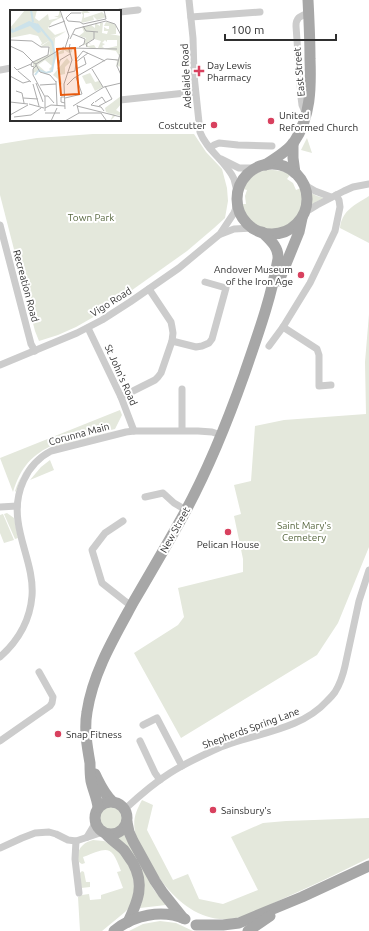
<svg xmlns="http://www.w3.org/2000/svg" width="369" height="931" font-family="Ubuntu,sans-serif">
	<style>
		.green { fill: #e4e8dc }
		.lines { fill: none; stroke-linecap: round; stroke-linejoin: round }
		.street { stroke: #ccc; stroke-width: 7 }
		.primary { stroke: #a7a7a7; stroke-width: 11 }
		.poi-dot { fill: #d8405e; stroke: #fff; stroke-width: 1.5 }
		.labels { text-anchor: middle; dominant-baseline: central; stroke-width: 4; stroke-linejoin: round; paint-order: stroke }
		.poi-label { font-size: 10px; fill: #2f2f2f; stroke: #fff; text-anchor: start }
		.street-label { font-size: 10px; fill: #2f2f2f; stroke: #fff }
		.park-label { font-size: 10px; fill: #586840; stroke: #fff }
		.inset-river { fill: none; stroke: #cce2ea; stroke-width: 2 }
		.inset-road { fill: none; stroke: #acacac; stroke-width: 1 }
		.view { fill: #e8590c; fill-opacity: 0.15; stroke: #e8590c; stroke-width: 2 }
		.inset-edge { fill: none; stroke: #2f2f2f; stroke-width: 2 }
	</style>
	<rect width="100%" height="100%" fill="#fff"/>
	<!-- green -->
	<g class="green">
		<path d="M93 134H194L206 152 222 169 227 188 228 201 225 218 214 228 187 251 97 315 76 327 58 335 39 341 35 331 0 195V144L37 138Z"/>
		<path d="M307 138 312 153 301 150Z"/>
		<path d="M266 170C275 170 283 170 290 175L287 179 293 183 296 190 301 188C302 194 304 200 302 206 296 230 264 238 248 219 245 215 243 209 242 204H246L245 196 247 190 243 189C249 178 254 173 266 170Z"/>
		<path d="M311 193 317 196 324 198 316 202 311 206Z"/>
		<path d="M369 196V243L340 228C342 210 355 205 369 196Z"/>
		<path d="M369 314V547L338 623 317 655 181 738 134 653 178 625 184 617 178 588 243 572V559L234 516 241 514 234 485 251 481 255 426 284 420 366 414 365 362Z"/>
		<path d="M120 410 122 415 115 429 55 444C31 455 21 467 13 492L0 458Z"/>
		<path d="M122 429 57 446 26 469 21 477 16 492 15 491C23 468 34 456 56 445Z"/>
		<path d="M50 460 54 470 30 480 41 467Z"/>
		<path d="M7 513 14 518 18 538 15 539 4 514Z"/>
		<path d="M3 514 14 540 4 543 0 533V515Z"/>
		<path d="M142 800 153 805 147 830 173 880 188 874 199 899 223 904 258 890 231 837 263 823 286 821 369 818V858C339 873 309 887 278 901 265 907 251 915 236 918 206 924 181 906 163 883 152 869 145 852 136 836 132 821 135 813 142 800Z"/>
		<circle cx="111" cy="818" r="13"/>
		<path d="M124 833 154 890 166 905 140 908 143 898 117 837Z"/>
		<path d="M93 840 104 841 114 847 121 853 132 871 135 892 129 908 125 912 102 931H80L78 897 82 895 89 894 90 900 101 899V895L123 888 117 872 121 871C111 843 107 848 83 857L85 863 82 864C78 862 78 860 78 856 78 847 85 842 93 840Z"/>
		<path d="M82 871 84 872 86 882H90V887L81 888 80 873Z"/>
		<path d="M160 921 176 923 193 931H129L143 924Z"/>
	</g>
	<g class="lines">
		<!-- street -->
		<g class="street">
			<path d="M189 0 193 38 194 75 200 132C207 151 226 161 234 179 235 183 236 187 237 192"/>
			<path d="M120 12 138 10"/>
			<path d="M191 17 260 12"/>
			<path d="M0 70 11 68"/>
			<path d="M120 100 195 92"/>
			<path d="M306 114 302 105 301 97 296 26C296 17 301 16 308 13"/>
			<path d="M210 148 214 145 219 143 238 145 272 146"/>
			<path d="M221 159 239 168H255"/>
			<path d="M303 184 315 191 331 197"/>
			<path d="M304 213 317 205 344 191 353 187 369 184"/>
			<path d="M0 225 31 344 35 351"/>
			<path d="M221 234 234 229 253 228"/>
			<path d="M283 327 317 349 319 355V386L331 385"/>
			<path d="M88 328 121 397 134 431"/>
			<path d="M172 341 196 347 202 346 209 343 212 339 226 288 205 282"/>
			<path d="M269 346 283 327 310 283 335 231 340 207 339 200 336 195"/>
			<path d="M0 365 77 333 102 320 130 302 179 268 220 234 234 213 237 205"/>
			<path d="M121 397 155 380 158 377 161 373 172 341 173 333 172 327 171 322 149 289"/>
			<path d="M182 430V389"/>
			<path d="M145 497 163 493 174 503 186 510"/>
			<path d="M0 507 17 506"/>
			<path d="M123 521 105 533 92 550 102 583 126 602 132 605"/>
			<path d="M0 657C18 641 30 620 32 596 34 570 21 546 18 521 14 493 26 464 51 451L126 432 134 431H198L212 432 221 435"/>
			<path d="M143 725 157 718 182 766"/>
			<path d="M0 741 50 706 52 703 53 697 39 672"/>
			<path d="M140 741 155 773 160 780"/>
			<path d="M125 809C139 796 154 783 170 773 184 764 199 757 214 750 251 733 299 732 327 701 330 698 333 695 335 692 340 684 343 675 345 666L359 601 369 570"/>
			<path d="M87 837 93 827 95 821"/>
			<path d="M76 841 75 859 79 893"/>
			<path d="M0 848 22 838 35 833 49 832 56 834 68 840 76 841 103 832"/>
		</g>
		<!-- primary -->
		<g class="primary">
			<path d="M293 143V158L295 173"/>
			<circle cx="272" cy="199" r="35"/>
			<path d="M265 165C273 160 289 150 294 142 311 117 311 87 310 59 310 39 309 20 308 0"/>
			<path d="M279 281 299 232 302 218"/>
			<path d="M95 774C100 784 104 794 113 802"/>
			<circle cx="111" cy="818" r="16"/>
			<path d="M98 807C97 798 93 790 91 781 90 775 90 769 90 763 87 746 84 729 87 712 93 672 115 636 134 601 151 572 168 543 184 514 208 470 227 423 244 375 257 337 271 299 278 259 279 247 270 240 262 232"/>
			<path d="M127 822 129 832 133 841 155 881 163 893 183 918"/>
			<path d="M106 834C111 840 118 844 124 850 127 854 130 859 133 863 145 885 138 901 128 922"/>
			<path d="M196 925H223L239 923 302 897 369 866"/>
			<path d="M114 931C133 915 162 909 185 919"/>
			<path d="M248 931 270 916"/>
		</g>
	</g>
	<!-- markers -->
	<g class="poi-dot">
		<path d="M197 65h4v4h4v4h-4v4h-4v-4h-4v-4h4z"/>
		<circle cx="271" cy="121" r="4"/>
		<circle cx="214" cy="125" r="4"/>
		<circle cx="301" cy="275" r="4"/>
		<circle cx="228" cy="532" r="4"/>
		<circle cx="58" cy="734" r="4"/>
		<circle cx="213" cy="810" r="4"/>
	</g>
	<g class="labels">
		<!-- poi labels -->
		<g class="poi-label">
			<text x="207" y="65">Day Lewis<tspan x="207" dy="12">Pharmacy</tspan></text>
			<text x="279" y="115">United<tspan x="279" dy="12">Reformed Church</tspan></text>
			<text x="206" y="125" text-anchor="end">Costcutter</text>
			<text x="293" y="269" text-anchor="end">Andover Museum<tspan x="293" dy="12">of the Iron Age</tspan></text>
			<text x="228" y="544" text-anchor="middle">Pelican House</text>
			<text x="66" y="734">Snap Fitness</text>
			<text x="221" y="810">Sainsbury's</text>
		</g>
		<!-- street labels -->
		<g class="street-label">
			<text transform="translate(299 72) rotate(-95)">East Street</text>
			<text transform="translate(186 76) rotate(-93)">Adelaide Road</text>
			<text transform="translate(26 286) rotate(75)">Recreation Road</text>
			<text transform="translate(111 302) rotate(-32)">Vigo Road</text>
			<text transform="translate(121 375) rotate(66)">St John's Road</text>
			<text transform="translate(79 434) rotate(-15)">Corunna Main</text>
			<text transform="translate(175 530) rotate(-61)">New Street</text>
			<text transform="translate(251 728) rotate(-20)">Shepherds Spring Lane</text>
		</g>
		<!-- park labels -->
		<g class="park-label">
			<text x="91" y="217">Town Park</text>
			<text x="304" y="525">Saint Mary's<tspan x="304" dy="12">Cemetery</tspan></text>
		</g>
	</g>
	<!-- overview -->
	<g transform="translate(10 10)">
		<rect width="111" height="111" fill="#fff"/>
		<path d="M15 0H27L25 8 29 11 38 4 39 10 49 8 44 6H48V4L49 6V0L52 7 42 12 38 18 45 25 56 21 30 36 32 33 28 26 20 24 0 28V18ZM76 0 80 3H74V8L92 2 97 7 87 10 83 6 84 10 71 13 73 5 71 2ZM96 12 103 13 106 16V24H100L111 26V55L109 57 107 54V56L106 57 107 51 103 49 108 50V54L109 46 106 41 94 39 107 36V30H97V32L95 30 92 33 95 34 92 36 94 38H88L91 31 84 29 78 32 82 35 78 33V36L84 35 86 38H81L77 37 76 34 73 36 76 28 69 26 74 22 72 17 81 15 85 18V13L90 16V13H93L92 23 97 24 98 21H94V17L97 19H99V16H94ZM57 21 45 28 44 45 54 39 58 40 62 37V42L59 43 54 40V43L47 45 41 63 29 61 23 63V52L40 44 39 36 30 37 45 27ZM35 50 42 56 39 59 41 61 37 63 28 55ZM57 48 60 52 55 57V64L50 65 52 74 49 76 48 69 43 65ZM80 63 85 72 89 71 93 77 85 81 81 73 76 74 72 66ZM111 86V94L106 100 111 103V106L97 102 106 105 100 111 103 105 96 102 95 98Z" fill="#e4e8dc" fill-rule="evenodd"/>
		<path d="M19 11 28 14 31 22 28 23 20 16 2 23 0 20 3 18 4 21 5 18Z" fill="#cce2ea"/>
		<path class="inset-river" d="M21 0 23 12M25 65 29 60 36 63 42 61 45 45 42 32 27 14"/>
		<path class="inset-road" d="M50 0 59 26 55 38 59 39 60 34M70 12 73 14 96 9 94 0M70 12 58 11 56 8 61 3H71M73 16 76 21 88 22M39 17 55 11M63 24 75 29 74 34 69 37M60 29 65 19 96 11 105 14 111 25M0 30 22 31 31 37H39L38 45 23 52M0 36 13 42 23 52M77 37 76 34 84 29V22M60 38 107 39M110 44 107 56 111 65M65 51 73 41 95 51M26 54 54 37M26 55 30 62 40 65 46 72M4 57 7 60 21 54M24 57 21 56 22 52 26 54V56L23 59V65L35 87V101M48 59 50 50 60 44M66 59 76 54 74 47M82 59 93 77M8 61 21 72M57 63 65 61 66 52 78 43M0 66 13 73 20 71M46 71 47 95M26 73 33 92M23 74 29 96M54 74 62 50 59 39M54 74 55 99M30 75 46 74M57 75 64 68 97 49 108 50M6 81 12 83 14 93M35 86H38L44 93M54 87H51V92L55 93M13 88 28 89M55 88 72 84 66 67M0 92 18 94M84 92 81 95 91 97 94 101M85 92 92 87 96 93M19 94 34 98M67 95 69 103H91L96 110M63 96 94 77 111 73M67 96 111 107M89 96 102 89 95 76M35 98 41 95 55 96M35 103H50M0 105 18 95M4 107 21 105 31 98M41 111 47 98M55 111 69 103"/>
		<path class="view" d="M65 38 69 84 51 85 47 39Z"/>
		<rect width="111" height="111" class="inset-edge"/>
	</g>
	<!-- scale -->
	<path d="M225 34v6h111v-6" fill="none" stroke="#2f2f2f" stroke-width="2"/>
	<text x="231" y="34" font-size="12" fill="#2f2f2f" stroke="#ffffff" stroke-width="3" paint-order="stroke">100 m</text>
</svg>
